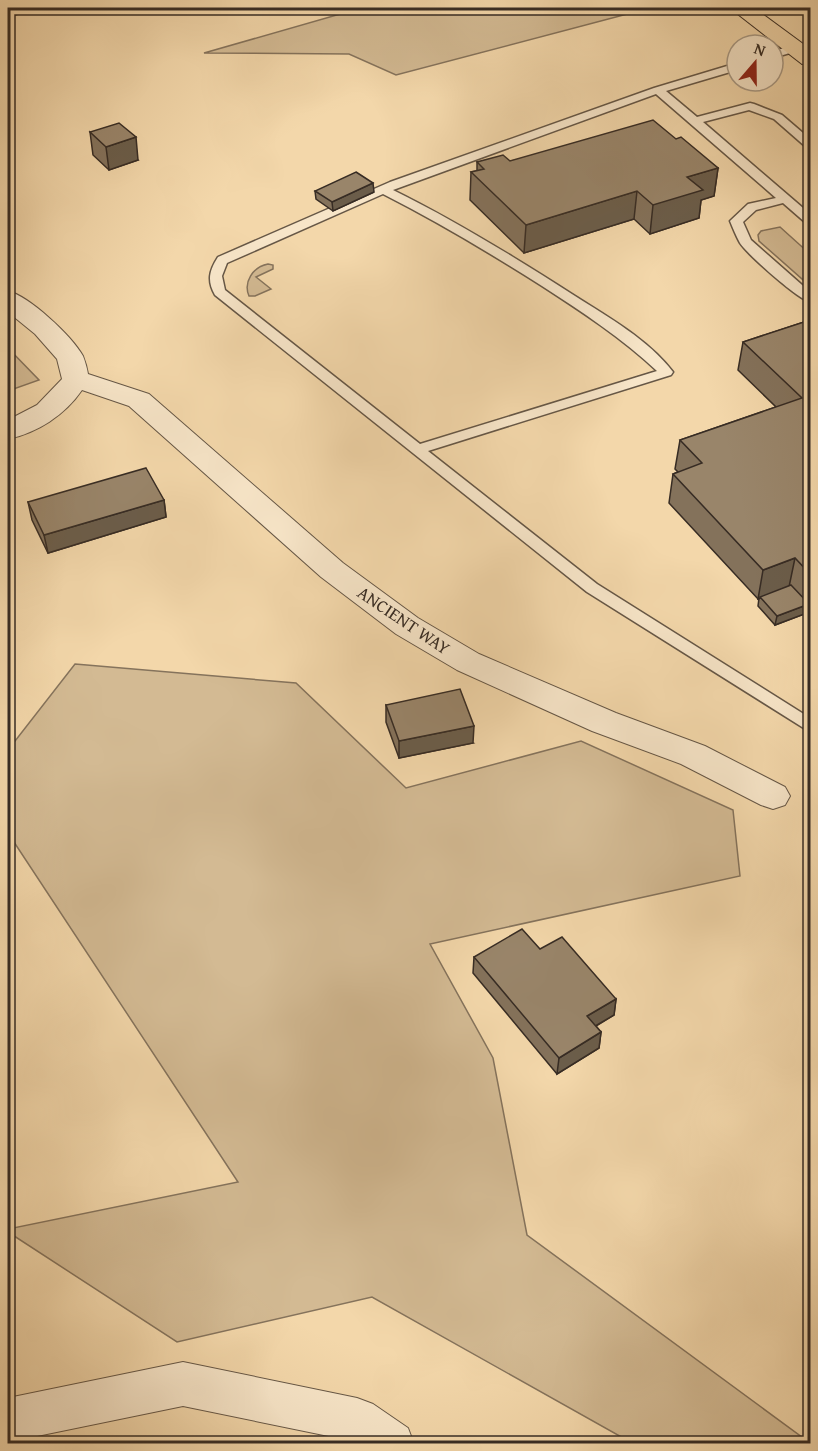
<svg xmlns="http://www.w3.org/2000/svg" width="818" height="1451" font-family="'Gentium Book Plus',serif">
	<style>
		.green { fill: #d3ba93; stroke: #85735c; stroke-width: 1.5 }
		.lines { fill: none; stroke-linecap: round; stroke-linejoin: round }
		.service-casing { stroke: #665746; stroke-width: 3 }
		.minor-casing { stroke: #665746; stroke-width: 2 }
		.primary-casing { stroke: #372c24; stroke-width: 2 }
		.service { fill: #f7e5c8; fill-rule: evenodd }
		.minor { fill: #f7e5c8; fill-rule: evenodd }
		.primary { fill: #f3d7aa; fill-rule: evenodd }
		.wall { fill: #84725b; stroke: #372c24; stroke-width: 1.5 }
		.shaded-wall { fill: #6b5d4a; stroke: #372c24; stroke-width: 1.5 }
		.building { fill: #99856a; stroke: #372c24; stroke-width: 1.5 }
		.labels { text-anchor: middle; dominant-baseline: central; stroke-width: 6; stroke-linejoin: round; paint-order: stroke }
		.street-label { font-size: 18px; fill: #372c24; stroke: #f7e5c8 }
	</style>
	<rect width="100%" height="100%" fill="#f3d7aa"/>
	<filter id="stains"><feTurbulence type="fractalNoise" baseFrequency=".00333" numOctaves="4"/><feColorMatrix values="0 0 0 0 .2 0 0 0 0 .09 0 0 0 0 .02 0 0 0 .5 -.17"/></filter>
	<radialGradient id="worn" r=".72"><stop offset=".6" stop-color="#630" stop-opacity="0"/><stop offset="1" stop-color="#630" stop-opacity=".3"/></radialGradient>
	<!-- green -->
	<g class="green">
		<path d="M361 8H650L396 75 349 54 204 53Z"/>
		<path d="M780 227 810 254V286L759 241 758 235 761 231Z"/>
		<path d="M268 264 273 265V269L256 277 271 289 255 296H249C243 282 253 267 268 264Z"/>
		<path d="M8 348 39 380 8 391Z"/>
		<path d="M75 664 296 683 406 788 581 741 733 810 740 876 430 944 493 1058 527 1235 810 1443H632L372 1297 177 1342 8 1232V1229L238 1182 8 833V750Z"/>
	</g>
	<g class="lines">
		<!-- service casing -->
		<g class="service-casing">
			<g id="service">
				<path d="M19 8 27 10 8 17V11Z"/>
				<path d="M796 45 800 46V50L773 58V51Z"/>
				<path d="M737 63V70L666 91 697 117 750 103 754 104 782 115 810 139V148L806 147 774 119 749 110 703 122 810 214V224L806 223 783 203 756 210 743 222 751 240 810 292V302C798 299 748 255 740 243 736 236 733 228 730 221L748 204 776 198 656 94 393 190C456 221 516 258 575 296 608 317 649 340 673 372L671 375 428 451 597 584 810 718V732L587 592 215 295C207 281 209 271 218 257L390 182 654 88ZM383 194C438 222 490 253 542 286 582 312 622 338 657 371L420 444 225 290 222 276 227 263Z"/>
			</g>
		</g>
		<!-- minor casing -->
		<g class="minor-casing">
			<g id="minor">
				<path d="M8 291C29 296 72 336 83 356 85 361 87 368 88 374L149 394 343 563 418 618 479 654 616 713 705 746 785 787 790 796 785 805 773 809 761 805 681 764 592 731 457 670 396 634 321 577 129 406 82 390C65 415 37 433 8 439V420L37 405 62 379 57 359 35 334 8 312Z"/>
				<path d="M183 1362 357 1398 373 1404 408 1428 414 1444H353L348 1440 183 1406 8 1442V1398Z"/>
			</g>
		</g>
		<!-- primary casing -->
		<g class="primary-casing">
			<path id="primary" d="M730 8H754L810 49V65L802 64Z"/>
		</g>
		<!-- service -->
		<use href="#service" class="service"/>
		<!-- minor -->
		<use href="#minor" class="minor"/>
		<!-- primary -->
		<use href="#primary" class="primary"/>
	</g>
	<!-- wall -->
	<g class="wall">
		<path d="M90 132 138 160 109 170 93 155Z"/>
		<path d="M676 139 718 168 714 196 701 200 699 218 650 234 634 219 524 253 470 200 471 172 477 171V162L510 161Z"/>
		<path d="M315 191 374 192 333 211 316 199Z"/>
		<path d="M810 320V610L808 607 807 613 775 625 758 606 759 598 758 599 669 503 673 474 678 472 675 469 680 440 776 407 738 370 743 342Z"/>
		<path d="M164 500 166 517 48 553 32 520 28 502Z"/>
		<path d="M386 705 473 743 399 758 386 722Z"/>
		<path d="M540 949 616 999 614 1015 596 1026 601 1032 599 1048 557 1074 473 973 474 957Z"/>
	</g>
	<!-- shaded-wall -->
	<g class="shaded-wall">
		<path d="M136 137 138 160 109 170 106 147Z"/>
		<path d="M718 168 714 196 701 200 699 218 650 234 653 205 687 177Z"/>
		<path d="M373 183 374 192 333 211 332 202Z"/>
		<path d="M637 191 634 219 524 253 526 225Z"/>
		<path d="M164 500 166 517 48 553 44 535Z"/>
		<path d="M795 558 789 587 758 599 763 570Z"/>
		<path d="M809 604 807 613 775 625 777 616Z"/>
		<path d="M474 726 473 743 399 758V741Z"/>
		<path d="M616 999 614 1015 585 1032 587 1016Z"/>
		<path d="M601 1032 599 1048 557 1074 559 1058Z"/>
	</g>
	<!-- building -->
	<g class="building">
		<path d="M653 120 676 139 681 137 718 168 687 177 703 190 653 205 637 191 526 225 471 172 484 169 477 162 503 155 510 161Z"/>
		<path d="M119 123 136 137 106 147 90 132Z"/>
		<path d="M356 172 373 183 332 202 315 191Z"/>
		<path d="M810 320V574L795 558 763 570 673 474 702 463 680 440 802 398 743 342Z"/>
		<path d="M146 468 164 500 44 535 28 502Z"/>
		<path d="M791 585 809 604 777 616 760 597Z"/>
		<path d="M460 689 474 726 399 741 386 705Z"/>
		<path d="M522 929 540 949 562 937 616 999 587 1016 601 1032 559 1058 474 957Z"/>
	</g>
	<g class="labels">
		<!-- street labels -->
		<g class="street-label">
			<text transform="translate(404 620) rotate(34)">ANCIENT WAY</text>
		</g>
	</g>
	<!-- margin -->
	<rect width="818" height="1451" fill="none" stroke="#f3d7aa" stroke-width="30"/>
	<rect x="9" y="9" width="800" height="1433" fill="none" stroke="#372c24" stroke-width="3"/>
	<rect x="15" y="15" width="788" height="1421" fill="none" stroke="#372c24" stroke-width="1.5"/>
	<!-- north arrow -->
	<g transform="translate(755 63) rotate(20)"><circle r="28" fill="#f7e5c8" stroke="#aa9b86" stroke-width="1.5"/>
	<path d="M0-4.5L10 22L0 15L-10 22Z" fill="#8f2418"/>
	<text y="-9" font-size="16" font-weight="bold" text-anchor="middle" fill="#372c24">N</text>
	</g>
	<rect width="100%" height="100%" filter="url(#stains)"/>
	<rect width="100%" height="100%" fill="url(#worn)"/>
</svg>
